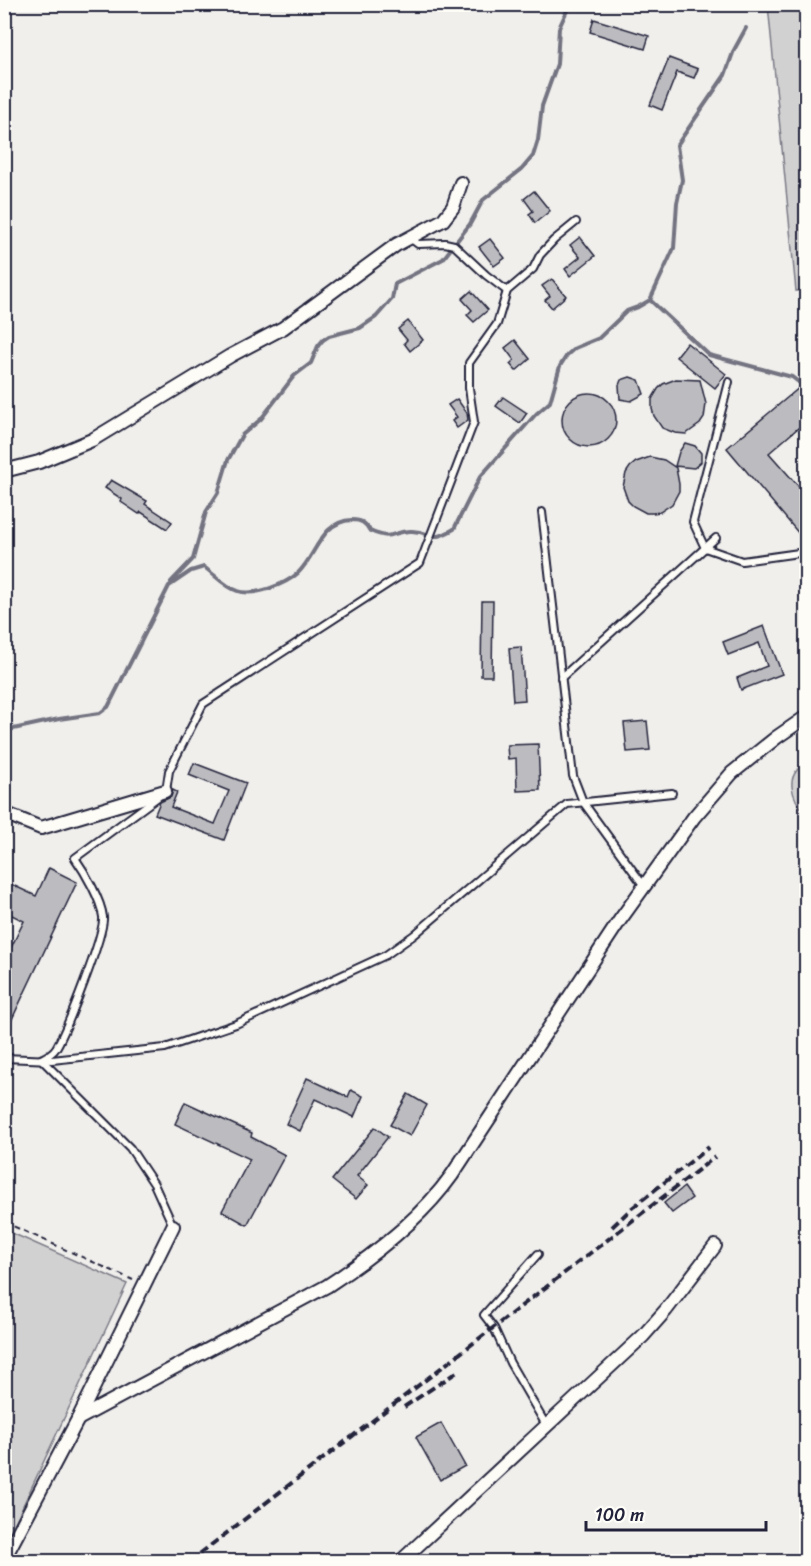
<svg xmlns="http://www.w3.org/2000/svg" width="811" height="1566" font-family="Sriracha,sans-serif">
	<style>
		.green { fill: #d2d1d1; stroke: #7a7a86; stroke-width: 1.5 }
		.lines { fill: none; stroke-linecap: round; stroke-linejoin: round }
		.stream { stroke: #737381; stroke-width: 4 }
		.building { fill: #bcbcc0; stroke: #22223b; stroke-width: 1.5 }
		.lane-casing { stroke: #22223b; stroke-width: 10 }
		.street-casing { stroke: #22223b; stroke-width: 16 }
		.path { stroke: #22223b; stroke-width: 2; stroke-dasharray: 6 4.5; stroke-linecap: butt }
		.lane { stroke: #fdfcf7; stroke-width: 6 }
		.street { stroke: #fdfcf7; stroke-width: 12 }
		.rail { stroke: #22223b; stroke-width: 4; stroke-dasharray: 9 4.5; stroke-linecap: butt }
	</style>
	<rect width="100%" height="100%" fill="#f0efec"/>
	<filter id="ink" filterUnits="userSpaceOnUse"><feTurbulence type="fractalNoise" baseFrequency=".0167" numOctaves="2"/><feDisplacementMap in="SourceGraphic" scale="12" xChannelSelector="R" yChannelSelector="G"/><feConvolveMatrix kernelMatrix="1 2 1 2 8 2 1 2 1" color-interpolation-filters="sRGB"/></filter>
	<g filter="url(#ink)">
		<!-- green -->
		<g class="green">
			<path d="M768 5H806V289L796 291Z"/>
			<path d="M806 763V814C792 799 783 776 806 763Z"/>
			<path d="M5 1230 127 1284 5 1544 4 1230Z"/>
		</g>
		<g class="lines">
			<!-- stream -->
			<g class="stream">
				<path d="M650 300 709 355 792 377 806 388"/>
				<path d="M171 582 193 559 206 512 218 493 228 460 242 435 261 419 294 376 311 363 318 346 323 340 329 336 360 328 376 317 392 299 395 284 443 259 470 224 483 200 522 169 533 156 538 140 542 106 557 64 559 28 570 4"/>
				<path d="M4 731 59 719 100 713 108 707 169 586 191 571 204 567C215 575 225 587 238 591 254 597 286 584 298 573 316 556 321 521 352 520 361 520 366 523 370 531 395 542 392 530 412 531 434 532 430 543 454 529L480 477 536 414 550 402 560 366 567 355 575 348 599 338 627 311 638 307 650 300 674 248 677 203 682 180 677 145 725 75 734 50 746 28"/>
			</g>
		</g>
		<!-- building -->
		<g class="building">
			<path d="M594 19 649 36 645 49 590 32Z"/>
			<path d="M669 58 698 69 694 78 677 72 662 110 650 105Z"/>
			<path d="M534 191 550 211 535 223 529 214 533 211 524 199Z"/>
			<path d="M580 237 595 256 570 276 565 269 580 257 570 245Z"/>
			<path d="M490 239 505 258 494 266 479 247Z"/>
			<path d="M552 279 566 296 552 308 545 300 550 296 542 286Z"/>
			<path d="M471 291 488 310 474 322 467 315 472 310 462 299Z"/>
			<path d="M408 321 423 340 410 351 404 343 407 340 398 329Z"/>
			<path d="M515 340 530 359 516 371 510 364 514 360 505 348Z"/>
			<path d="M687 343 726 374 715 388 676 357Z"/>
			<path d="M630 377 639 380 644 394 631 401 620 399 619 385 621 380Z"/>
			<path d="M676 379 700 380 706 404 704 418 700 424 686 434 675 433 662 428 654 416 652 409V399L658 389 663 384Z"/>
			<path d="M800 387 807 394V438L798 428 769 453 807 496V529L800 535 727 448Z"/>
			<circle cx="589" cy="420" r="27"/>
			<path d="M503 397 527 413 520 423 496 406Z"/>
			<path d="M457 399 467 413 468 420 457 428 452 421 457 417 448 405Z"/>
			<path d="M685 443 695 446 701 453V462L694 468 675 466 679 452Z"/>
			<path d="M650 457 664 460 676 468 679 484V491L672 504 660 512 653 513H646L633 506 628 501 623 487 626 473 630 467 636 462Z"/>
			<path d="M111 480 147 501 145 504 172 522 167 529 141 512 139 514 121 502 122 499 105 488Z"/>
			<path d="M482 601H493L492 676H481Z"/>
			<path d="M764 626 782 674 741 690 737 678 767 666 759 643 728 655 723 642Z"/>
			<path d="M521 647 525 700 513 701 509 648Z"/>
			<path d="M647 721 650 750 627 752 624 723Z"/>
			<path d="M538 744 540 790 517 791 516 758 508 759 507 745Z"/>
			<path d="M194 763 246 783 224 840 155 814 160 802 171 797 173 790 177 792 171 807 215 824 229 791 189 775Z"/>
			<path d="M49 868 77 882 4 1036V962L24 921 4 911V881L36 896Z"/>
			<path d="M307 1078 348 1097 351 1090 363 1096 354 1117 315 1099 300 1131 286 1124Z"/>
			<path d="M408 1094 427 1105 410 1136 390 1125Z"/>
			<path d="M185 1102 252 1133 251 1137 285 1155 247 1225 222 1211 250 1159 175 1124Z"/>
			<path d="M375 1127 388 1137 357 1176 368 1185 356 1199 332 1180Z"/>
			<path d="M684 1187 692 1198 672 1213 664 1203Z"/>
			<path d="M441 1423 465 1466 440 1480 416 1437Z"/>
		</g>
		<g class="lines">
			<!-- lane casing -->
			<g class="lane-casing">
				<g id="lane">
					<path d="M410 238 418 244 445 243 454 245 486 275 507 291"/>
					<path d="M729 382 693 522 705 548 742 561 806 552"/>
					<path d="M542 512 573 776 583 802 644 886"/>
					<path d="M561 678 716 538"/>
					<path d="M166 791 169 771 203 704 420 563 474 422 469 388V363L497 324 507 291 533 269 540 255 554 240 576 222"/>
					<path d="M158 797 75 858C85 872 101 900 103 917 105 934 66 1031 56 1048 52 1054 47 1056 41 1059L130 1148 154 1184 173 1226"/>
					<path d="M4 1058 52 1060 165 1048 236 1024 386 955 414 935 567 804 672 793"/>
					<path d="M538 1254 484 1315 494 1328 510 1363 546 1425"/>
				</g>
			</g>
			<!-- street casing -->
			<g class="street-casing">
				<g id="street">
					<path d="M4 471 39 462 92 440 230 356 283 328 396 245 443 220 453 207 461 183"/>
					<path d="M4 813 41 828 165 791"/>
					<path d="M78 1419 327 1286C373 1256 420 1220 452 1175L620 920 694 817 732 773 777 737 806 717"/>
					<path d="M4 1559 78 1419 173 1226"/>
					<path d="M400 1562 643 1336 666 1310 715 1246"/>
				</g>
			</g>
			<!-- path -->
			<path class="path" d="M4 1222 133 1280"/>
			<!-- lane -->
			<use href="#lane" class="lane"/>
			<!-- street -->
			<use href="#street" class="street"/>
			<!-- rail -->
			<g class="rail">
				<path d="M612 1227 632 1208 709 1147"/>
				<path d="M404 1407 460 1370"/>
				<path d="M189 1562 715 1157"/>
			</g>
		</g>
	</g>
	<!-- margin -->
	<rect width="811" height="1566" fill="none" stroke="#fdfcf7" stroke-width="24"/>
	<rect x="12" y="12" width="787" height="1542" fill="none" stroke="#22223b" stroke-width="2" filter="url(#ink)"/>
	<!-- scale -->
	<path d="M586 1521v9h180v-9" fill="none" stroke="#22223b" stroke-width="3"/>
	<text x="595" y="1521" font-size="18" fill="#22223b" stroke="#fdfcf7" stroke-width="4.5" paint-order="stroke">100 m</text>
</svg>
